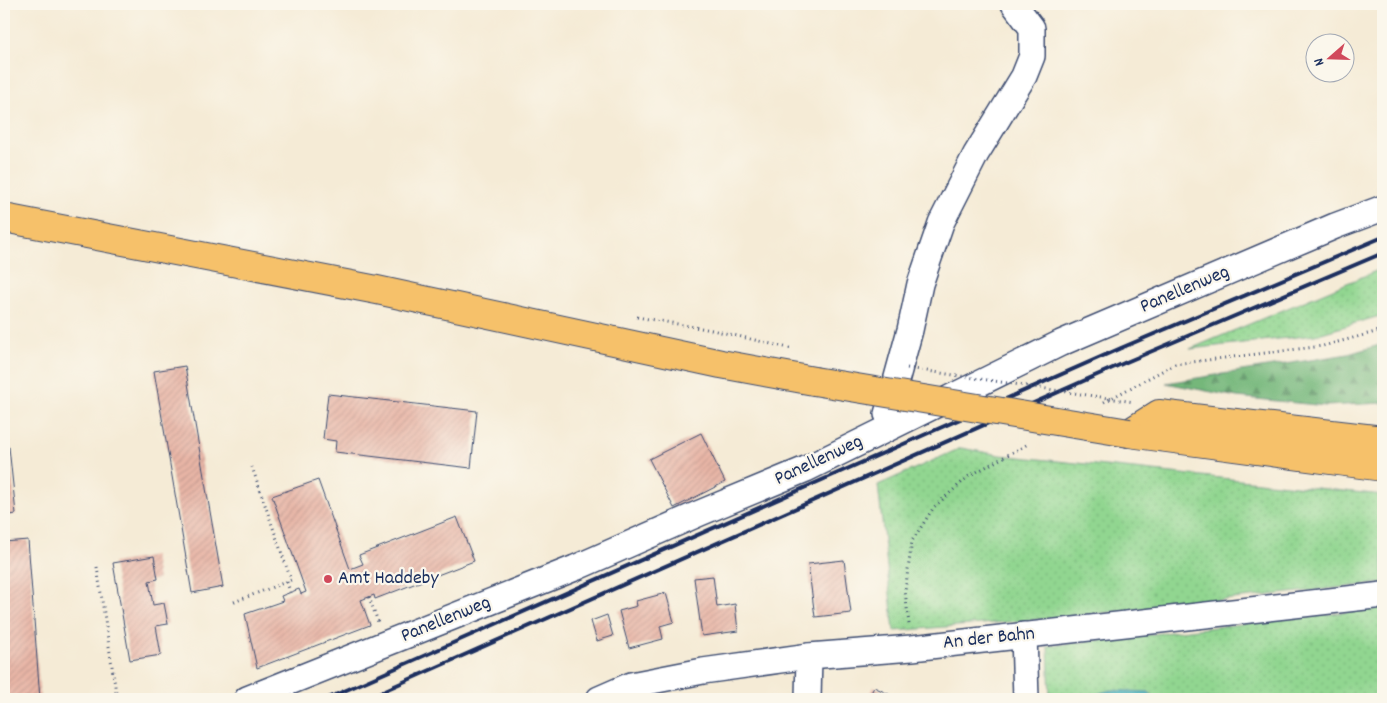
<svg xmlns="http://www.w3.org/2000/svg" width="1387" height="703" font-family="Dekko,sans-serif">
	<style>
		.grass { fill: url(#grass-dots); stroke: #568277 }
		.forest { fill: url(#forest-firs); stroke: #48736c }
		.water { fill: url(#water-rules); stroke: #2b6e8a }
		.building { fill: url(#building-hatch) }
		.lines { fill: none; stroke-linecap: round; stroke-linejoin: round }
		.street-casing { stroke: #3c4b70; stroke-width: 28 }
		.primary-casing { stroke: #3c4b70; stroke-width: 30 }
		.path { stroke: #3c4b70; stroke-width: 3; stroke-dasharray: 1 4; stroke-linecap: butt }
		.street { stroke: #fff; stroke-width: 25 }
		.primary { stroke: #f6c16b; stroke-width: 28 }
		.rail { stroke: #1b2f5e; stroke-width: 4 }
		.primary-bridge-casing { stroke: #3c4b70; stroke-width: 30; stroke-linecap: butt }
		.path-bridge { stroke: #3c4b70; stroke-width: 3; stroke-dasharray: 1 4; stroke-linecap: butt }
		.primary-bridge { stroke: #f6c16b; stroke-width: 28 }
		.poi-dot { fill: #d1495b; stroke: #fbf7ec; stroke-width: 2 }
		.labels { text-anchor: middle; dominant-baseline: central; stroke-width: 4.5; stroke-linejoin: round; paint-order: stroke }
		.street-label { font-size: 20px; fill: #1b2f5e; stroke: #fbf7ec }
		.poi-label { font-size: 20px; fill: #1b2f5e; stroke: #fbf7ec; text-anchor: start }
	</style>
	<defs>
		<pattern id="grass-dots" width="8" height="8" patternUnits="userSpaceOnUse" patternTransform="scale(1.25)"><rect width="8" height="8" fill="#91d690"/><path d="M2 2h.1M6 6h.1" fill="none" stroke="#7cb87f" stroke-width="1.8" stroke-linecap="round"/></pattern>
		<pattern id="forest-firs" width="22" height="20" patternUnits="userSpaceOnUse" patternTransform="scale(1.25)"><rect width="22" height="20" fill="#74b77a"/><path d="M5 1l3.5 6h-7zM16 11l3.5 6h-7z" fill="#5e9567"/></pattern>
		<pattern id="water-rules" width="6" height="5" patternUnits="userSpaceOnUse" patternTransform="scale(1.25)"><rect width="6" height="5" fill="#3bacb7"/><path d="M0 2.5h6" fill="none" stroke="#318c98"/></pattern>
		<pattern id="building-hatch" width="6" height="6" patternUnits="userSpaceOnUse" patternTransform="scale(1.25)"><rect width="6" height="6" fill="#e8b5a6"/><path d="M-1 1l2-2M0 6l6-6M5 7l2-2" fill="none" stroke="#c69c91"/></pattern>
	</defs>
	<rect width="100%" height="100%" fill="#fbf7ec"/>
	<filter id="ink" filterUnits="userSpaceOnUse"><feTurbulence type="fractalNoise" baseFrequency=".02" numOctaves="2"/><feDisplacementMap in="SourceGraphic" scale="10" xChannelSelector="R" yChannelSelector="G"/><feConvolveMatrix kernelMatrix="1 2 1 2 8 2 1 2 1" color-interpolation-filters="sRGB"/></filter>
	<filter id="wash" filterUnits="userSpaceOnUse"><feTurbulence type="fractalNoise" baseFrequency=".0096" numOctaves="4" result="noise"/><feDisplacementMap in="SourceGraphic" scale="20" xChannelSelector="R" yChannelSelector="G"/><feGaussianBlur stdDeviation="1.12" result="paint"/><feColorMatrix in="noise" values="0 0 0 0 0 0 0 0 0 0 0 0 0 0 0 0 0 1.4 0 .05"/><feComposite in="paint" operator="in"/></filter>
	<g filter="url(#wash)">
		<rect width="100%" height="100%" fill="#f5ebd6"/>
		<!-- grass -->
		<g class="grass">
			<path d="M1383 268V315L1315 335 1190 349Z"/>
			<path d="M961 448 1000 455 1383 495V583L1045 619 894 631 878 485Z"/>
			<path d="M1383 608V699H1155L1149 692 1094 695 1090 699H1050L1048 646Z"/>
		</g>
		<!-- forest -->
		<path class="forest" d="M1383 344V403L1326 406 1237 397 1166 383 1348 354Z"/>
		<!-- water -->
		<path class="water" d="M1110 690 1149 692 1155 699H1090L1094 695Z"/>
		<g id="blocks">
			<!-- building -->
			<g class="building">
				<path d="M185 366 223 587 192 593 154 371Z"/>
				<path d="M328 394 477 411 471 468 335 452 336 441 323 439Z"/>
				<path d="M701 433 725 482 674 508 649 459Z"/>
				<path d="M9 447 16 514 4 516V448Z"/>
				<path d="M318 480 350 569 363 564 359 555 457 517 474 561 375 599 374 595 361 600 370 625 257 668 245 614 283 601 281 596 299 589 301 594 306 592 272 496Z"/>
				<path d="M28 540 40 699H4V542Z"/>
				<path d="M154 556 158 579 149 581 153 605 164 603 168 624 156 626 161 655 130 660 113 563Z"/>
				<path d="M844 560 851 613 815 617 808 564Z"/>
				<path d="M713 576 717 607 735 604 738 631 702 636 694 578Z"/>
				<path d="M666 593 674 622 660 626 663 639 629 648 619 611 637 606 636 601Z"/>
				<path d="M607 615 613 636 597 641 591 621Z"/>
				<path d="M874 687 899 699H868Z"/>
			</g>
		</g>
	</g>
	<g filter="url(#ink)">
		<use href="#blocks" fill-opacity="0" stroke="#3c4b70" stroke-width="1"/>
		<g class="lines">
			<!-- street casing -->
			<g class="street-casing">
				<g id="street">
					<path d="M887 414 910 330 920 284 941 223 976 154 1024 76 1032 56V28L1014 4"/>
					<path d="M1024 635 1026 699"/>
					<path d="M247 699 575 568 700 513 806 469 1061 343 1335 226 1383 208"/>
					<path d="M599 699 631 685 703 671 809 656 912 648 1383 595"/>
					<path d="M808 699 809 656"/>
				</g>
			</g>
			<!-- primary casing -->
			<g class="primary-casing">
				<g id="primary">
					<path d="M4 218 377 290 721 364 814 381"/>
					<path d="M1129 433 1159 414 1383 440"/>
					<path d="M1129 433 1383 467"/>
				</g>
			</g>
			<!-- path -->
			<g class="path">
				<path d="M637 317 712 330 793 349"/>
				<path d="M1104 402 1175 364 1323 346 1383 330"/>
				<path d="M97 567 117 699"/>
				<path d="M287 582 290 592"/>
				<path d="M369 597 378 622"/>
				<path d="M234 602 291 580 252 467"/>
				<path d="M909 624 905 591 912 541 934 507 969 476 1028 444"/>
			</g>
			<!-- street -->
			<use href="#street" class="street"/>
			<!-- primary -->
			<use href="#primary" class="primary"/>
			<!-- rail -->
			<g class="rail">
				<path d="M326 699 1121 348 1383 237"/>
				<path d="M365 699 1124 363 1383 253"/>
			</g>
			<!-- primary-bridge casing -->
			<g class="primary-bridge-casing">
				<path id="primary-bridge" d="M814 381 1129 433"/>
			</g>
			<!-- path-bridge -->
			<path class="path-bridge" d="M907 368 1134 402"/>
			<!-- primary-bridge -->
			<use href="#primary-bridge" class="primary-bridge"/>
		</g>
	</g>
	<!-- markers -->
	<circle class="poi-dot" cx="328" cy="579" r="5"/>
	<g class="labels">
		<!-- street labels -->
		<g class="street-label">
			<text transform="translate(1185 290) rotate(-23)">Panellenweg</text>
			<text transform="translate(819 461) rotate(-25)">Panellenweg</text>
			<text transform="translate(446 620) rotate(-22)">Panellenweg</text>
			<text transform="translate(989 639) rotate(-6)">An der Bahn</text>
		</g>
		<!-- poi labels -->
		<g class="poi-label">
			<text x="338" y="579">Amt Haddeby</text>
		</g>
	</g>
	<!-- margin -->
	<rect width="1387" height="703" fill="none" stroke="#fbf7ec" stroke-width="20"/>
	<!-- north arrow -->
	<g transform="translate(1330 58) rotate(250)"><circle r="24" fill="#fbf7ec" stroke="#a1a7b3"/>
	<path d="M0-4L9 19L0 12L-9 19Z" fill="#d1495b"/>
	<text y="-8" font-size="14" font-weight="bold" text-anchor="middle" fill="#1b2f5e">N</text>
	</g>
</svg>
